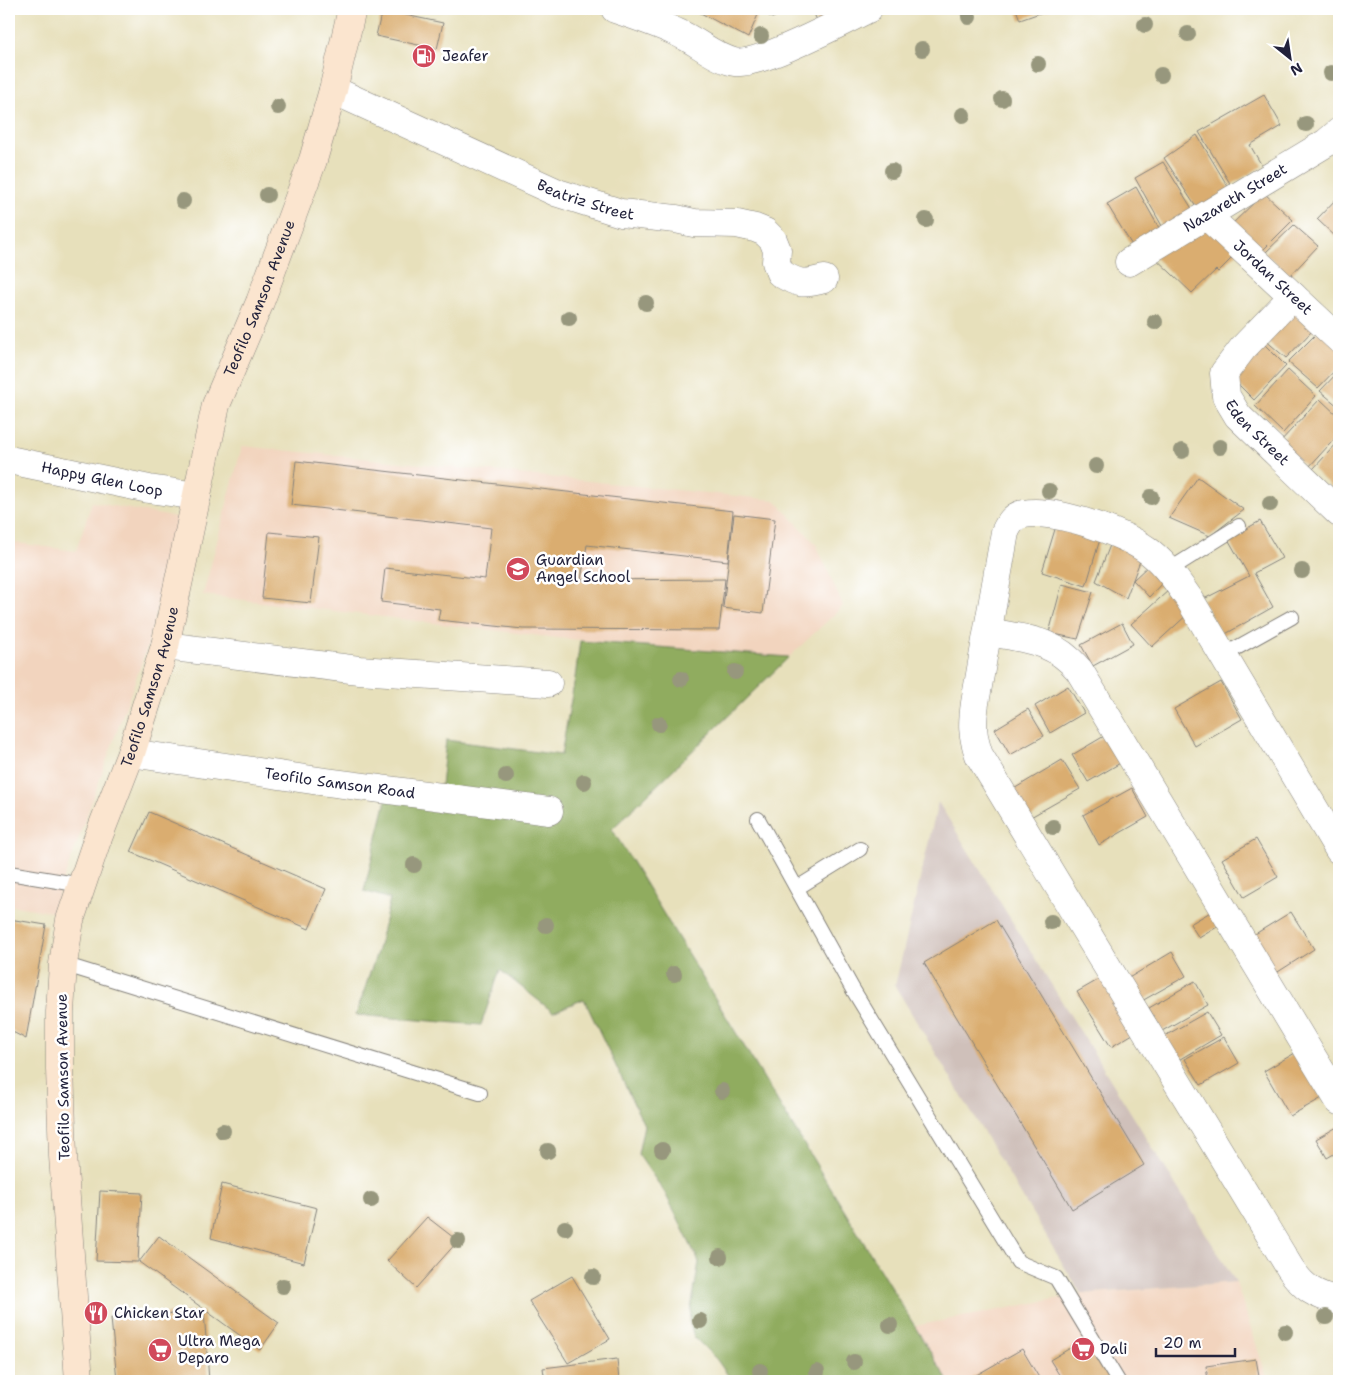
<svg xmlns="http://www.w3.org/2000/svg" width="1348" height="1390" font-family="'Shantell Sans',sans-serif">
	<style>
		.built { fill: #f2d4be }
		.industrial { fill: #cfc0ba }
		.forest { fill: #90ac5e; stroke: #59674c }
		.building { fill: #daad6f }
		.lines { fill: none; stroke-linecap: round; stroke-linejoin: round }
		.lane-casing { stroke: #84817b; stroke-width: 16 }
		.street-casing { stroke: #84817b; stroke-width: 29 }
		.secondary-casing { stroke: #84817b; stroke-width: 29 }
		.lane { stroke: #fff; stroke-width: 14 }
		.street { stroke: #fff; stroke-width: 28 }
		.secondary { stroke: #fbe5cf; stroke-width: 28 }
		.tree { fill: #97977d }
		.labels { text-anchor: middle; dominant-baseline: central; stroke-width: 5; stroke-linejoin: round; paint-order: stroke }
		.poi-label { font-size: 15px; fill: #22223b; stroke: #fff; text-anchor: start }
		.street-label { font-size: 15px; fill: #22223b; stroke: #fff }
	</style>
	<rect width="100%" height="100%" fill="#fff"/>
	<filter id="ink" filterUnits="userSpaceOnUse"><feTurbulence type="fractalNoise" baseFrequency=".02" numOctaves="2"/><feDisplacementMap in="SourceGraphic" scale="10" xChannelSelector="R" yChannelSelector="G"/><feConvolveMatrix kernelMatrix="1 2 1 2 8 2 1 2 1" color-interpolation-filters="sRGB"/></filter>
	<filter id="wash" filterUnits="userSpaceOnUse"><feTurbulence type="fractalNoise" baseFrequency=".0096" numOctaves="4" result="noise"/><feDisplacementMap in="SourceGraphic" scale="20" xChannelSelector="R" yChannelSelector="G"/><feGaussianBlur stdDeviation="1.12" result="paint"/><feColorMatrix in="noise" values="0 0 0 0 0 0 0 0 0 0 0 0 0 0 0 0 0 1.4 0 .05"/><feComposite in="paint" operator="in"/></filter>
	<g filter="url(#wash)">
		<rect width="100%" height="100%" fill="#e7e0bb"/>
		<!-- built -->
		<g class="built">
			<path d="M242 446 775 500 816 544 843 606 789 657 557 638 203 595Z"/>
			<path d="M92 502 178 518 148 645 52 912 9 905V542L76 551Z"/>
			<path d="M1236 1282 1268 1381H948L915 1326 1081 1294Z"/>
		</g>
		<!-- industrial -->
		<path class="industrial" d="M938 802 1236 1282 1081 1294 895 986Z"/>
		<!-- forest -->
		<path class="forest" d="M580 641 789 657 612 829 948 1381H732L717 1360 694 1337 689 1321 699 1262 665 1193 638 1154 644 1125 584 999 553 1012 500 970 481 1025 356 1015 379 946 390 899 364 891 387 796 439 804 446 740 561 755 575 678Z"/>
		<g id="blocks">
			<!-- building -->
			<g class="building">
				<path d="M693 9H794L772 18 760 10 748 38Z"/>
				<path d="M812 9H853L819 25Z"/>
				<path d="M1016 9H1051L1020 20Z"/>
				<path d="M382 10 443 23 437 49 376 36Z"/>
				<path d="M1264 95 1282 126 1250 145 1262 166 1231 185 1199 132Z"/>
				<path d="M1197 135 1230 190 1198 210 1164 158Z"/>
				<path d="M1163 162 1196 215 1166 233 1135 178Z"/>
				<path d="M1136 187 1163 235 1136 252 1107 204Z"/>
				<path d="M1264 193 1293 220 1258 255 1228 228Z"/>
				<path d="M1339 196V240L1317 219Z"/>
				<path d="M1206 221 1238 252 1218 272 1216 270 1192 293 1152 255Z"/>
				<path d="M1294 225 1318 246 1290 276 1265 253Z"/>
				<path d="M1293 306 1315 328 1286 358 1264 339Z"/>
				<path d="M1320 330 1339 348V366L1318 388 1288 362Z"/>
				<path d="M1261 341 1286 366 1254 400 1229 375Z"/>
				<path d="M1288 370 1316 396 1283 433 1255 406Z"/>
				<path d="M1339 371V407L1320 391Z"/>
				<path d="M1320 399 1339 417V434L1308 468 1279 443Z"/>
				<path d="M1339 441V482L1333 489 1313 469Z"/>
				<path d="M296 461 733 511 728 561 587 545 581 580 725 579 719 630 523 629 438 620 440 609 381 602 385 568 485 579 491 528 291 505Z"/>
				<path d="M1198 477 1244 510 1210 536 1169 518Z"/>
				<path d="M734 514 775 519 763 613 723 608Z"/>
				<path d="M1260 521 1282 558 1254 573 1273 607 1222 636 1202 600 1249 576 1228 539Z"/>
				<path d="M1056 526 1101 536 1086 586 1042 572Z"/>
				<path d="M269 532 319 537 311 603 262 598Z"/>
				<path d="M1112 540 1143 553 1126 598 1096 581Z"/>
				<path d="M1149 565 1164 581 1149 597 1133 580Z"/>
				<path d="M1062 584 1093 592 1078 639 1049 633Z"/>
				<path d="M1169 590 1189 613 1152 647 1131 624Z"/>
				<path d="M1122 623 1133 644 1093 666 1081 645Z"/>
				<path d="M1221 682 1242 719 1195 746 1174 709Z"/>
				<path d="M1068 686 1084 713 1050 733 1035 706Z"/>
				<path d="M1028 709 1044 736 1010 755 995 729Z"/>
				<path d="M1106 735 1122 762 1088 782 1072 755Z"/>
				<path d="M1062 760 1080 789 1029 818 1012 790Z"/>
				<path d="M1132 788 1148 817 1099 845 1083 815Z"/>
				<path d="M149 812 326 889 309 929 131 852Z"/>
				<path d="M1256 839 1278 877 1244 897 1222 859Z"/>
				<path d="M1214 910 1222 924 1199 938 1190 924Z"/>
				<path d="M1291 912 1314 949 1270 977 1247 939Z"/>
				<path d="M9 919 46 925 26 1039 9 1030Z"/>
				<path d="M996 920 1144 1165 1072 1209 924 963Z"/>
				<path d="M1172 952 1186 976 1140 1002 1127 979Z"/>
				<path d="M1105 976 1138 1031 1111 1047 1077 992Z"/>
				<path d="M1195 981 1208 1005 1162 1031 1149 1008Z"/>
				<path d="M1207 1012 1221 1035 1175 1062 1161 1038Z"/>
				<path d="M1224 1037 1239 1063 1201 1085 1185 1059Z"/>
				<path d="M1295 1053 1322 1098 1290 1116 1264 1071Z"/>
				<path d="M1339 1126V1151L1327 1158 1316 1139Z"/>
				<path d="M222 1184 317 1208 304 1263 211 1238Z"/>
				<path d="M100 1191 142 1193 138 1262 96 1261Z"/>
				<path d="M427 1217 458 1241 416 1288 387 1261Z"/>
				<path d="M159 1236 279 1323 260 1350 139 1262Z"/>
				<path d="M572 1276 610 1339 568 1363 529 1301Z"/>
				<path d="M9 1304H13L10 1330H9Z"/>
				<path d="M204 1311 209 1381H117L111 1318Z"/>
				<path d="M1089 1337 1115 1381H1063L1050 1360Z"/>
				<path d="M1022 1349 1041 1381H966Z"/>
				<path d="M617 1359 619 1381H545L543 1368Z"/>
				<path d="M1256 1359 1260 1381H1208L1206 1366Z"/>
			</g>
		</g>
	</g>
	<g filter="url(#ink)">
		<use href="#blocks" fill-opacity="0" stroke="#84817b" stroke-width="1"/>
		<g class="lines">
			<!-- lane casing -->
			<g class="lane-casing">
				<g id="lane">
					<path d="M1169 570 1239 526"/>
					<path d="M1222 656 1292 617"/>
					<path d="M758 819 852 988 1018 1262 1056 1278 1118 1381"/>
					<path d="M9 873 82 885"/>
					<path d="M797 888 860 849"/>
					<path d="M63 964 480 1093"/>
				</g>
			</g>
			<!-- street casing -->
			<g class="street-casing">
				<g id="street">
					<path d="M615 9C636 16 657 23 676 32 696 40 713 57 734 62 757 67 843 21 868 9"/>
					<path id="s1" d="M333 90 558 193 621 213 676 219 694 223 737 224 755 228 765 232 773 240 777 250 776 262 780 273C798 284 803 285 824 279"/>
					<path id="s2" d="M1207 216 1339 339"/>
					<path id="s3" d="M1129 262 1326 143 1339 132"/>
					<path id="s4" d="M1293 296 1243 348 1224 373 1226 396 1238 416 1339 513"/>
					<path id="s5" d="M9 460 149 489 197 496"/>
					<path d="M988 632C1025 639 1053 639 1079 670L1339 1101"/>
					<path d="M165 646 359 670 548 683"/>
					<path id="s6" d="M131 753 319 781 549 811"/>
					<path d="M1339 850 1190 600C1178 583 1167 566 1151 553 1127 533 1054 508 1024 514 1014 515 1009 523 1005 532L975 703C972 724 972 735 979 755L1290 1268C1304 1289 1315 1295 1339 1301"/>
				</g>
			</g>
			<!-- secondary casing -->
			<g class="secondary-casing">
				<g id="secondary">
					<path id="s7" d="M79 1381 63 1156 60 1069V1012L63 964 70 920 96 843 131 753 165 646 216 405 260 302 313 160 333 90 352 9"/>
				</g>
			</g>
			<!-- lane -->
			<use href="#lane" class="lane"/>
			<!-- street -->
			<use href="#street" class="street"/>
			<!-- secondary -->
			<use href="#secondary" class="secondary"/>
		</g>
		<!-- trees -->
		<g class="tree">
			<circle cx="969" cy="17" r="8"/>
			<circle cx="1145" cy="25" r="8"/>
			<circle cx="1188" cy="34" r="8"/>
			<circle cx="761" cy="36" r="8"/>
			<circle cx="922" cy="49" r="8"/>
			<circle cx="1038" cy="64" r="8"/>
			<circle cx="1331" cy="73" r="8"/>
			<circle cx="1161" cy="75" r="8"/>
			<circle cx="1002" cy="99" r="8"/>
			<circle cx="278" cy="107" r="8"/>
			<circle cx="963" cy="115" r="8"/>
			<circle cx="1306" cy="124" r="8"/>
			<circle cx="892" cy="171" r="8"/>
			<circle cx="267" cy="195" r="8"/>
			<circle cx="183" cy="201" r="8"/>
			<circle cx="926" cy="220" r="8"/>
			<circle cx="646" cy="303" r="8"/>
			<circle cx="569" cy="318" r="8"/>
			<circle cx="1155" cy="322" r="8"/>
			<circle cx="1220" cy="447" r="8"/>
			<circle cx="1182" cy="451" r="8"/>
			<circle cx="1096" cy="466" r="8"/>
			<circle cx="1049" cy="491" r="8"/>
			<circle cx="1151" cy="497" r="8"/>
			<circle cx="1270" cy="504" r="8"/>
			<circle cx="1302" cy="571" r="8"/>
			<circle cx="735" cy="672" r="8"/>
			<circle cx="681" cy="679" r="8"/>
			<circle cx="659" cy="724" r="8"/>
			<circle cx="506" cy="776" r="8"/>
			<circle cx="584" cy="782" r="8"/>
			<circle cx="1053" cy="827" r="8"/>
			<circle cx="414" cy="865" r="8"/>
			<circle cx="1051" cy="922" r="8"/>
			<circle cx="546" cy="925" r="8"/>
			<circle cx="674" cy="974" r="8"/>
			<circle cx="722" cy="1091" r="8"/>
			<circle cx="223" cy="1131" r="8"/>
			<circle cx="662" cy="1150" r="8"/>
			<circle cx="548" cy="1151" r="8"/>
			<circle cx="371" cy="1200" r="8"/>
			<circle cx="565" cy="1228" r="8"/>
			<circle cx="458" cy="1241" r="8"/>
			<circle cx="720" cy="1257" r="8"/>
			<circle cx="593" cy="1277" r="8"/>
			<circle cx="283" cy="1286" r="8"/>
			<circle cx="1326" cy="1317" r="8"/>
			<circle cx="700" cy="1321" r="8"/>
			<circle cx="890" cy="1325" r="8"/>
			<circle cx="1285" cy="1332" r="8"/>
			<circle cx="854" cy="1362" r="8"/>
			<circle cx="760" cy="1371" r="8"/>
			<circle cx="817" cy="1372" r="8"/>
		</g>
	</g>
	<!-- icons -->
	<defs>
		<g id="fuel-disc" transform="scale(1.25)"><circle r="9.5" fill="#d1495b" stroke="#fff"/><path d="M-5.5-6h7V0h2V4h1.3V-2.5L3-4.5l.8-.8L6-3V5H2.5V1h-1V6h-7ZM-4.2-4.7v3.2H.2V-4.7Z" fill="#fff"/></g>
		<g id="school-disc" transform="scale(1.25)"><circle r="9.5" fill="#d1495b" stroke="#fff"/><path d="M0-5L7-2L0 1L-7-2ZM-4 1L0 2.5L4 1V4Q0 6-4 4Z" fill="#fff"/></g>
		<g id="restaurant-disc" transform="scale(1.25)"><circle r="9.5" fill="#d1495b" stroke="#fff"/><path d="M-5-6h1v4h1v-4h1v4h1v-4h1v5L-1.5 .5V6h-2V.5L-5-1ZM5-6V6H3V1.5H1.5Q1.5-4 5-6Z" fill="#fff"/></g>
		<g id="supermarket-disc" transform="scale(1.25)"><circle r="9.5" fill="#d1495b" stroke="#fff"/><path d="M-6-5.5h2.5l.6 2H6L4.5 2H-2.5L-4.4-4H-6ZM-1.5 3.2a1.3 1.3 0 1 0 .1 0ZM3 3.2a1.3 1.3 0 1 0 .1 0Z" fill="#fff"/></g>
	</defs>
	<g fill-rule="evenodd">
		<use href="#fuel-disc" x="424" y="56"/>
		<use href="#school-disc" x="518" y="569"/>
		<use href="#restaurant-disc" x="96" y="1313"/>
		<use href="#supermarket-disc" x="1083" y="1349"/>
		<use href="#supermarket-disc" x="160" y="1350"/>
	</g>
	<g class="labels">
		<!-- poi labels -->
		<g class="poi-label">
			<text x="442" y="56">Jeafer</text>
			<text x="536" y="560">Guardian<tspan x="536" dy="17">Angel School</tspan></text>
			<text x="114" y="1313">Chicken Star</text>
			<text x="178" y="1341">Ultra Mega<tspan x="178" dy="17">Deparo</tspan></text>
			<text x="1100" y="1349">Dali</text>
		</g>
		<!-- street labels -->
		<g class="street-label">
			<text stroke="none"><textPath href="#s1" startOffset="276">Beatriz Street</textPath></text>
			<text stroke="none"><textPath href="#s3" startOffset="124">Nazareth Street</textPath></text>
			<text stroke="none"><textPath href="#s2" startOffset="90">Jordan Street</textPath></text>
			<text stroke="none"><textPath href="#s7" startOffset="1114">Teofilo Samson Avenue</textPath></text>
			<text stroke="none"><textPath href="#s4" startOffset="175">Eden Street</textPath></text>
			<text stroke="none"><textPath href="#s5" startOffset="95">Happy Glen Loop</textPath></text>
			<text stroke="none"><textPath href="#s7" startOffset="709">Teofilo Samson Avenue</textPath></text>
			<text stroke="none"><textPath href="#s6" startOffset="211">Teofilo Samson Road</textPath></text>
			<text transform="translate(63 1077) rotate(-91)">Teofilo Samson Avenue</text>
		</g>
	</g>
	<!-- margin -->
	<rect width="1348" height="1390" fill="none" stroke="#fff" stroke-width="30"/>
	<!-- north arrow -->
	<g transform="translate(1290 58) rotate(150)" stroke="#ffffff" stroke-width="4" paint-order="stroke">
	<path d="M0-4L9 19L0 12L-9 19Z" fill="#22223b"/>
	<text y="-8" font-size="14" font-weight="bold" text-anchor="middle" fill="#22223b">N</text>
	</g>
	<!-- scale -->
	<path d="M1156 1348v8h79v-8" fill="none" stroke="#22223b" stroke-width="2.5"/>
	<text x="1163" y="1348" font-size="15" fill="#22223b" stroke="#ffffff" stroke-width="4" paint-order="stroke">20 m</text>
</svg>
